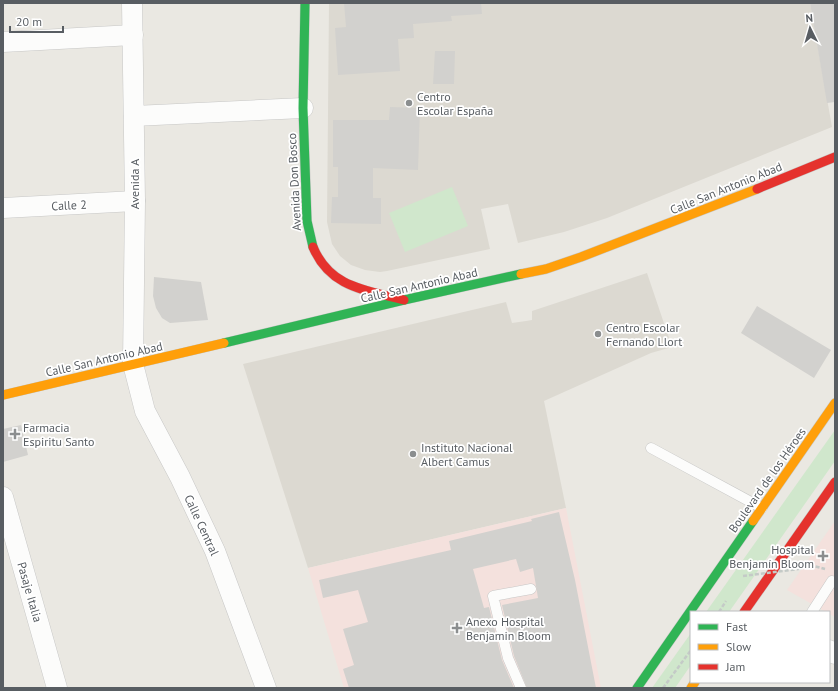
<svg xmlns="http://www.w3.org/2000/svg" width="838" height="691" font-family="'PT Sans',sans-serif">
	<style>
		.education { fill: #dcd9d1 }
		.medical { fill: #f4e1dd }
		.grass { fill: #d0e7cc }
		.building { fill: #d2d1ce }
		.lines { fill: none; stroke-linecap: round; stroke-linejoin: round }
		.lane-casing { stroke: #c7c7c6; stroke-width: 11 }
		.street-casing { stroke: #c7c7c6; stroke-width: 21 }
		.fast-casing { stroke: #c5c6c4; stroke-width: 10 }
		.slow-casing { stroke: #c5c6c4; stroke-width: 10 }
		.jam-casing { stroke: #c5c6c4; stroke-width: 10 }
		.path { stroke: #c4cac7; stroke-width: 2.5; stroke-dasharray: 4 2; stroke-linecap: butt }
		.lane { stroke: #fcfcfb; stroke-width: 10 }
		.street { stroke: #fcfcfb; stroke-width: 20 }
		.fast { stroke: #30b455; stroke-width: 9 }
		.slow { stroke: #ff9f0a; stroke-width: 9 }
		.jam { stroke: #e5322d; stroke-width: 9 }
		.path-bridge { stroke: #c4cac7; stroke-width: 2.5; stroke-dasharray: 4 2; stroke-linecap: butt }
		.poi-dot { fill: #8b8e8f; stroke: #fff; stroke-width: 1.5 }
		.labels { text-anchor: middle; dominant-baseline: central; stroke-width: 3.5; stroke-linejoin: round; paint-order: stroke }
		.poi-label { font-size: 12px; fill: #585d62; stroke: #fff; text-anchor: start }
		.street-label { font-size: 12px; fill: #585d62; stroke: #fff }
	</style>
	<rect width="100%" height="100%" fill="#eae8e2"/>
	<!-- education -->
	<g class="education">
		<path d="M329 3H810L832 127 607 218 564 232 518 243 508 204 481 209 490 249 387 271 380 272 365 270 351 265 340 256 332 244 327 222Z"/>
		<path d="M647 273 672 347 651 353 544 401 566 508 308 568 243 364 506 302 512 323 526 321 532 320V311Z"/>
	</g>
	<!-- medical -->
	<g class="medical">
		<path d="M566 508 601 688H344L308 568Z"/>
		<path d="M835 521V617L829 614V612H826L787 590Z"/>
	</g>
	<!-- grass -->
	<g class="grass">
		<path d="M452 187 468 226 405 252 389 213Z"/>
		<path d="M835 430V461L729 612H706Z"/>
		<path d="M691 633V665L675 688H652Z"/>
	</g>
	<!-- building -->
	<g class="building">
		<path d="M344 3H481L482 14 451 16 452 21 413 24 414 38 398 39 400 71 338 75 335 28 346 27Z"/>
		<path d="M810 3H835V102L827 103Z"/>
		<path d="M435 51H455L454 84H433Z"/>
		<path d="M390 107 420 108 418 170 373 168V198H381V224L331 223 332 197H338V167H333V120H389Z"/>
		<path d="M154 277 201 282 208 320 170 323 162 318 156 308 153 296Z"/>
		<path d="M757 306 831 350 814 378 741 333Z"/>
		<path d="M21 425 28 455 3 462V429Z"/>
		<path d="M559 512 575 580 596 688H527L514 656 502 605 538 598 533 568 520 572 516 559 473 569 484 608 489 607 502 660 514 688H349L343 669 354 665 343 629 368 622 358 590 323 598 319 580 451 550 449 541 532 521 531 519Z"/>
	</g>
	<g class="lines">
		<!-- lane casing -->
		<g class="lane-casing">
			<g id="lane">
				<path d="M651 448 762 508"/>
				<path d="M812 612 832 581"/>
				<path d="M521 688 508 658 493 596 531 589"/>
			</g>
		</g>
		<!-- street casing -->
		<g class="street-casing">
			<g id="street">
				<path d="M132 3 135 201 133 364 145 411 180 477 215 551 266 688"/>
				<path d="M3 42 133 35"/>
				<path d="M134 116 303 108"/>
				<path d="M3 208 135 201"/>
				<path d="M3 497 57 688"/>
				<path d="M829 650 835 654"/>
			</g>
		</g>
		<!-- fast casing -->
		<g class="fast-casing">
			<g id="fast">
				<path d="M305 3 303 108 307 221 313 247"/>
				<path d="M224 343 404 300 521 274"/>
				<path d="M637 688 753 521"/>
			</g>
		</g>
		<!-- slow casing -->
		<g class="slow-casing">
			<g id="slow">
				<path d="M521 274 546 269 581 257 757 189"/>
				<path d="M3 395 224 343"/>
				<path d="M753 521 835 403"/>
				<path d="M691 688 695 682"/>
			</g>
		</g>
		<!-- jam casing -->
		<g class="jam-casing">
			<g id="jam">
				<path d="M757 189 835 157"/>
				<path d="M313 247C330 288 366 290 404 300"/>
				<path d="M744 612 835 482"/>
			</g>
		</g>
		<!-- path -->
		<g class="path">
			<path d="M798 569 814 566 825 569"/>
			<path d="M719 612 726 601"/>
			<path d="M663 688 691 650"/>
		</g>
		<!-- lane -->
		<use href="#lane" class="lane"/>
		<!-- street -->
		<use href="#street" class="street"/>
		<!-- fast -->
		<use href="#fast" class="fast"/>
		<!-- slow -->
		<use href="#slow" class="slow"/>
		<!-- jam -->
		<use href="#jam" class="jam"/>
		<!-- path-bridge -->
		<path class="path-bridge" d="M743 576 798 569"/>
	</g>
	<!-- markers -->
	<g class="poi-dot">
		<circle cx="409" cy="103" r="4"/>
		<circle cx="598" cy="334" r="4"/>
		<path d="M13 428h4v4h4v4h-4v4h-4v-4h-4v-4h4z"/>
		<circle cx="413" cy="454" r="4"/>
		<path d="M821 550h4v4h4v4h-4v4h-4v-4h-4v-4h4z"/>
		<path d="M455 622h4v4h4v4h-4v4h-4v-4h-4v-4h4z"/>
	</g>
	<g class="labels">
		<!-- poi labels -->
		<g class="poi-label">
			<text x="417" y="96">Centro<tspan x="417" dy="14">Escolar España</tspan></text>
			<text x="606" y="327">Centro Escolar<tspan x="606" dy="14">Fernando Llort</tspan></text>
			<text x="23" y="427">Farmacia<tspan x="23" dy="14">Espiritu Santo</tspan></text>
			<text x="421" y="447">Instituto Nacional<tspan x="421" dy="14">Albert Camus</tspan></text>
			<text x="814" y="549" text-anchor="end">Hospital<tspan x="814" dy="14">Benjamín Bloom</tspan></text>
			<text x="466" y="621">Anexo Hospital<tspan x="466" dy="14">Benjamin Bloom</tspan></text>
		</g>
		<!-- street labels -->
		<g class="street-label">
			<text transform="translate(294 182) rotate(-93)">Avenida Don Bosco</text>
			<text transform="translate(134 184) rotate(-90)">Avenida A</text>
			<text transform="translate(726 188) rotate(-22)">Calle San Antonio Abad</text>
			<text transform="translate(69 205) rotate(-3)">Calle 2</text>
			<text transform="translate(419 285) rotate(-13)">Calle San Antonio Abad</text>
			<text transform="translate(104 359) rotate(-13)">Calle San Antonio Abad</text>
			<text transform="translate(767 480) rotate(-55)">Boulevard de los Héroes</text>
			<text transform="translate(202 525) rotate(65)">Calle Central</text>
			<text transform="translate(30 592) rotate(74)">Pasaje Italia</text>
		</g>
	</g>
	<!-- border -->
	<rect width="838" height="691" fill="none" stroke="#585d62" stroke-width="8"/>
	<!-- legend -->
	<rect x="690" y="611" width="140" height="72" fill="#ffffff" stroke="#bcbec0"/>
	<rect x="698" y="624" width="20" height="6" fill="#30b455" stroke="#bcbec0"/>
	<text x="726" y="631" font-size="12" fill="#585d62">Fast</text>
	<rect x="698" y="644" width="20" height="6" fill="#ff9f0a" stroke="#bcbec0"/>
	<text x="726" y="651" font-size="12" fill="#585d62">Slow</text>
	<rect x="698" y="664" width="20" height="6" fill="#e5322d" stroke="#bcbec0"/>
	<text x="726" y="671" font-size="12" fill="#585d62">Jam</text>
	<!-- north arrow -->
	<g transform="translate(810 28) rotate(355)" stroke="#ffffff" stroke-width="3" paint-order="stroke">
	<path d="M0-3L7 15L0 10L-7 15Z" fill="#585d62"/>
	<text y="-6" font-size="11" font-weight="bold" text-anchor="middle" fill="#585d62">N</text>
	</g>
	<!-- scale -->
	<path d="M10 26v6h53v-6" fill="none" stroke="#585d62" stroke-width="2"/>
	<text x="16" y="26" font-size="12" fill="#585d62" stroke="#ffffff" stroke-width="3" paint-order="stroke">20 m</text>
</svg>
